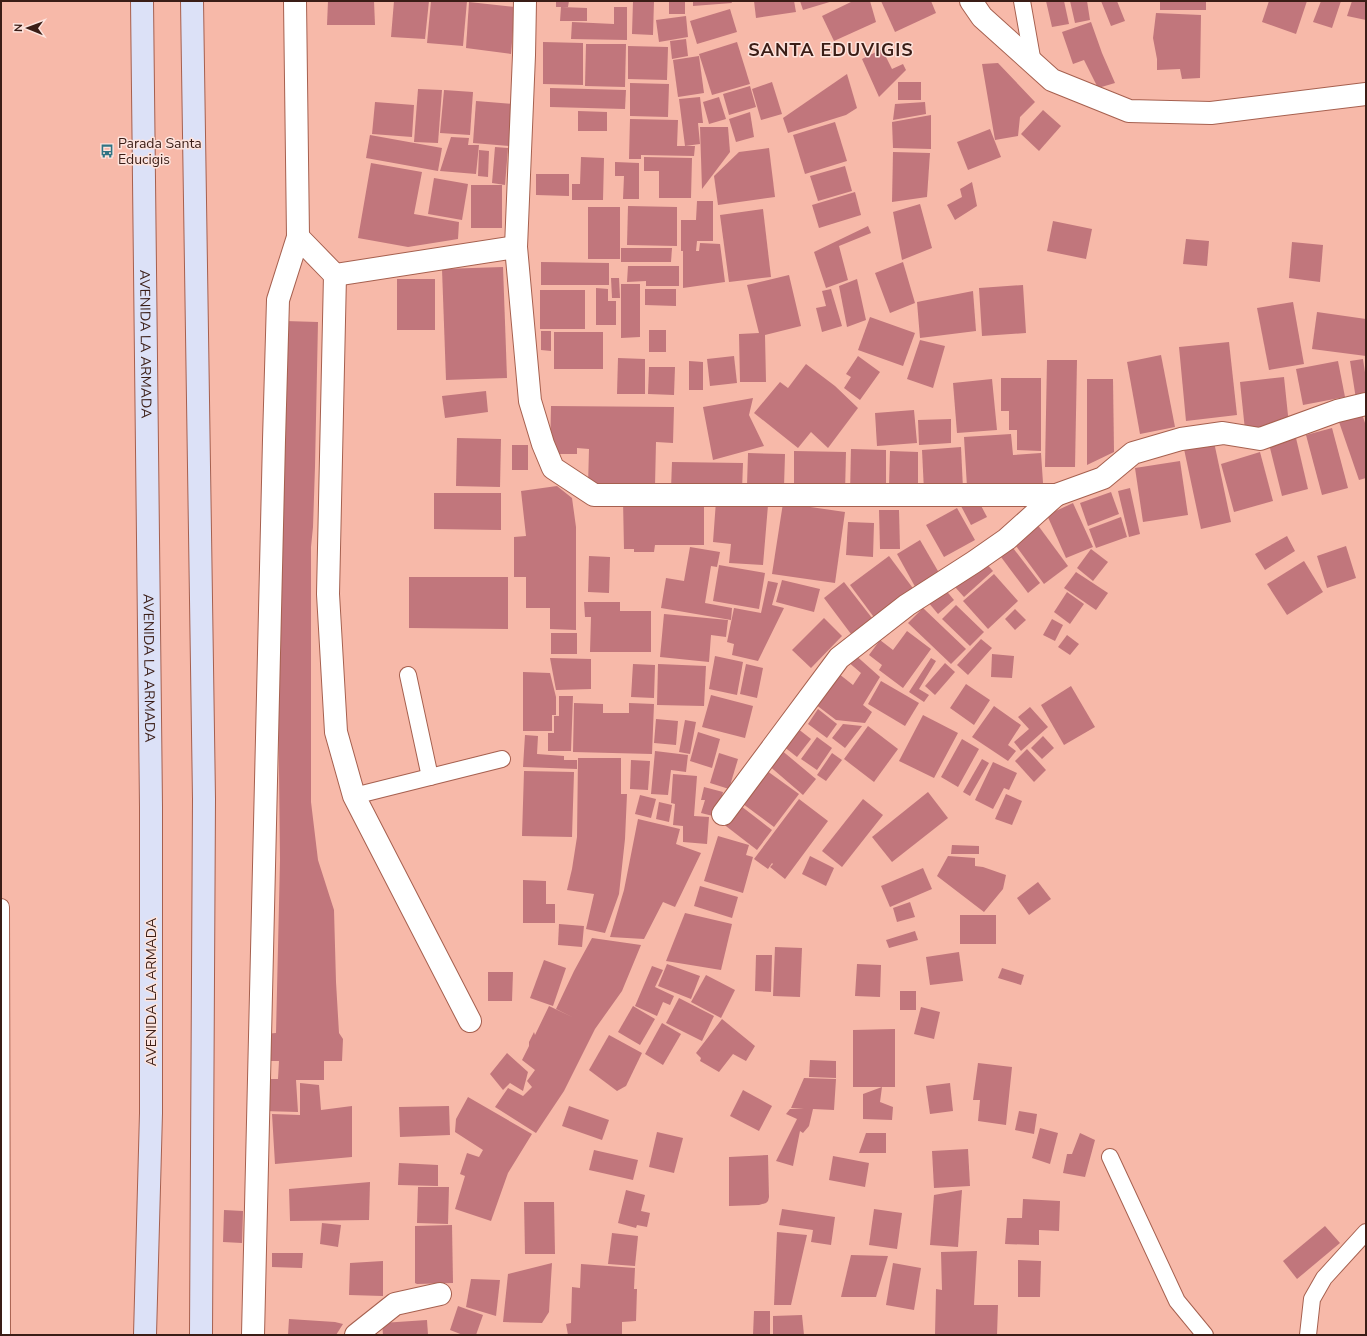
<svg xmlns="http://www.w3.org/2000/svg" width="1367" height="1336" font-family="'Nunito Sans',sans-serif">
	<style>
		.building { fill: #c1767c }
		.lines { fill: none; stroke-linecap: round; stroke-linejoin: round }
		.service-casing { stroke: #a6604f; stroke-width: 18 }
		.minor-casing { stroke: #a6604f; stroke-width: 24 }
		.secondary-casing { stroke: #a6604f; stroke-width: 24 }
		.service { stroke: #fff; stroke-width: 16 }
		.minor { stroke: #fff; stroke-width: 22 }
		.secondary { stroke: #dce1f7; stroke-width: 22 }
		.labels { text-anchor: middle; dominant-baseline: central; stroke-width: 3; stroke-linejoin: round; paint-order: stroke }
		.poi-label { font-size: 14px; fill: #3a1d16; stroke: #fde4de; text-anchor: start }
		.street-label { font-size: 14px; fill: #3a1d16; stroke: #fde4de }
		.district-label { font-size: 18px; font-weight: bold; letter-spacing: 1px; fill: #3a1d16; stroke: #fde4de }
	</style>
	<rect width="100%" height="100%" fill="#f7b9a9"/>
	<!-- building -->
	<g class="building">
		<path d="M328 1H374L375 25H327Z"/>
		<path d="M394 1H429L425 39 391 37Z"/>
		<path d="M431 1H467L463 46 427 43Z"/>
		<path d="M556 1H569L568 7H562L587 8V21H560L561 7H556Z"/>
		<path d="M633 1H654L653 35 632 34Z"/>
		<rect x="669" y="1" width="16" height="13"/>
		<path d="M693 1H731L732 3 693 6Z"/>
		<path d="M754 1H794L796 12 756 18Z"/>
		<path d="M800 1H833L803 10Z"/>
		<path d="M853 1H870L876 22 834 41 822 16Z"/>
		<path d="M881 1H931L936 13 895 32Z"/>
		<path d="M1046 1H1064L1069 24 1052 27Z"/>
		<path d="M1070 1H1087L1090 20 1075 23Z"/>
		<path d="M1101 1H1117L1125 21 1111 26Z"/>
		<rect x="1160" y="1" width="46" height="9"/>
		<path d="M1269 1H1307L1296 34 1262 22Z"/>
		<path d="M1321 1H1341L1332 28 1313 22Z"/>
		<path d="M1352 1H1366V20L1347 16Z"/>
		<path d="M469 2 515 7 511 54 466 48Z"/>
		<path d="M614 7H627V40L571 39 572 22 614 24Z"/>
		<path d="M730 9 737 32 697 44 690 21Z"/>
		<path d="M1156 13 1201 15 1200 78 1182 79 1180 69 1157 70V59L1153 38Z"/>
		<path d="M686 16 688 37 659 42 656 20Z"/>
		<path d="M1091 22 1102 53 1115 83 1098 88 1084 60 1073 64 1062 32Z"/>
		<path d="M686 39 688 56 672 59 670 41Z"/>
		<path d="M543 42 583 43V85L543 84Z"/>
		<path d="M737 42 750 84 712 95 699 54Z"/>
		<path d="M586 44H626L625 87 585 86Z"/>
		<path d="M628 46 668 47 667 80 628 79Z"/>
		<path d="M882 49 892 69 903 64 906 70 879 97 862 59Z"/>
		<path d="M699 56 704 93 678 97 673 60Z"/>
		<path d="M998 63 1035 102 1020 117 1018 136 995 140 982 64Z"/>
		<path d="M847 74 857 108 846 115 788 133 783 118Z"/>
		<path d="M772 82 782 114 761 120 752 89Z"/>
		<rect x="898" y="82" width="23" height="18"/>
		<path d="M630 83 669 84 668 117 630 116Z"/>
		<path d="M750 86 756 107 729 115 723 94Z"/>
		<path d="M550 88 626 90 625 109 550 107Z"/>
		<path d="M418 89 442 90 438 143 414 142Z"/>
		<path d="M444 90 473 92 470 135 440 133Z"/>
		<path d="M700 97 703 123H698L700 144 685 146 679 99Z"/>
		<path d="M719 97 726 119 709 124 703 102Z"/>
		<path d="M476 101 513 104 509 146 473 143Z"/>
		<path d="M375 102 414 105 412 137 372 134Z"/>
		<path d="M925 102 926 114 893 120 895 104Z"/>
		<path d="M1043 110 1061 126 1039 151 1021 134Z"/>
		<path d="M578 111 607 112V131H578Z"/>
		<path d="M750 112 754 137 736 142 729 119Z"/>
		<path d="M931 115V149L893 148 892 122Z"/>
		<path d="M630 119 678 120 677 146H695L694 156 641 155V159H629Z"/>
		<path d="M835 122 847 161 805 174 793 135Z"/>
		<path d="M700 127H728L730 152 702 189Z"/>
		<path d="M990 129 1001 157 968 170 957 142Z"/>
		<path d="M370 135 442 148 438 171 366 158Z"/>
		<path d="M451 137 469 138 468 145H479L476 174 440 171Z"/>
		<path d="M495 147 508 148 505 185 492 183Z"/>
		<path d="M769 148 775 197 718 205 714 176 739 152Z"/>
		<path d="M479 150 489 151 488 177 478 176Z"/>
		<path d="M893 152 930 153 927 197 892 202Z"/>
		<path d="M581 157 604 158 603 200H572V184H580Z"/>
		<path d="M644 157 692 158 691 198H659V171H644Z"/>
		<path d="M615 162 639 163V199H623L624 176H615Z"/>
		<path d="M371 163 422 172 414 214 459 222 458 239 408 247 358 238Z"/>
		<path d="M845 166 852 191 818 201 810 176Z"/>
		<path d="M536 174H569V196L536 195Z"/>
		<path d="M434 178 468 184 462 220 428 214Z"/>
		<path d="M972 182 977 206 955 220 947 205 962 197 960 189Z"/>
		<rect x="471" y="185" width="31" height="43"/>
		<path d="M855 192 861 215 819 228 812 205Z"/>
		<path d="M697 201H713V241H697L696 251H699L700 243 720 244 725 282 683 288V251H681V220H696Z"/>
		<path d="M920 204 932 248 902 260 893 212Z"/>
		<path d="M628 206 677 207V246L627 245Z"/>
		<rect x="588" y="207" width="32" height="52"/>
		<path d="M763 209 771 277 729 282 720 215Z"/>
		<path d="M1053 221 1092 229 1086 259 1047 251Z"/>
		<path d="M868 226 871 233 839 246 848 280 826 288 814 252Z"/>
		<path d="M1186 239 1209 241 1207 266 1183 264Z"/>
		<path d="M1292 242 1323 245 1320 282 1289 278Z"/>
		<path d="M621 248H672L671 262H621Z"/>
		<path d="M541 262 609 263V285H541Z"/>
		<path d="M903 262 915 303 890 313 875 273Z"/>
		<path d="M628 266H679V286H646V281L627 282Z"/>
		<path d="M503 267 507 378 446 380 442 269Z"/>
		<path d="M789 275 801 326 765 335 766 382H740L739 334 759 333 747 285Z"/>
		<path d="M611 278H619L620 298H612Z"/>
		<rect x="397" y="279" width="38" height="51"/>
		<path d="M857 279 866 320 847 327 839 286Z"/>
		<path d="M621 284H640V337L621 338Z"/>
		<path d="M1023 285 1026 333 982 336 979 288Z"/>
		<path d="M596 288 608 289V301H616V325H596Z"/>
		<path d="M645 289H676V306L645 305Z"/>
		<path d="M831 289 842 326 822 332 816 308 826 306 822 291Z"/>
		<rect x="540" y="290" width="45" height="39"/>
		<path d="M973 291 976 331 920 338 917 302Z"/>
		<path d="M1293 302 1304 364 1269 370 1257 308Z"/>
		<path d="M1317 312 1366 319V356L1312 349Z"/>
		<path d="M870 317 915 333 903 366 858 350Z"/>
		<path d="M285 321 318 322 315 467 313 527 311 547V802L318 860 334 910 336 982 339 1033 343 1039 342 1061H324V1080H296L298 1112 263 1111 267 1079H278L279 1061H262L263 1034 276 1033 280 860 278 681Z"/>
		<rect x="649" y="330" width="17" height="22"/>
		<path d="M541 331H551V351L541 350Z"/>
		<rect x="554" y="332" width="49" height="37"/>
		<path d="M920 340 945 346 933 388 907 379Z"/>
		<path d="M1229 342 1237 415 1186 421 1179 347Z"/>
		<path d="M1161 355 1175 427 1140 434 1127 362Z"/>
		<path d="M734 356 737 383 710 386 707 359Z"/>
		<path d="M858 356 880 372 860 400 844 388 851 377 846 374Z"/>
		<path d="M618 358 645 359V394H617Z"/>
		<path d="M1363 359 1366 379V397L1356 399 1350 361Z"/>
		<path d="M1047 360H1077L1075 467H1045Z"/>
		<path d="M689 361 703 362V390H689Z"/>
		<path d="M1338 361 1345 397 1303 405 1296 369Z"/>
		<path d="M806 364 835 386 858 408 828 448 811 432 798 448 754 413 780 382 788 388Z"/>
		<path d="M649 367H675L674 395 648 394Z"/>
		<path d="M1284 377 1289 425 1245 430 1240 382Z"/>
		<path d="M1001 378H1041V451L1017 450V430H1009V411H1001Z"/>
		<path d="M992 379 997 430 957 433 953 383Z"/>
		<path d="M1087 379H1113L1114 452 1087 465Z"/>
		<path d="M486 391 488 412 445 418 442 396Z"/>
		<path d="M753 398 749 415 764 446 713 460 703 407Z"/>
		<path d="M551 406 674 407 673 443 656 442 655 486H588L589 449 577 448V454H550Z"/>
		<path d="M914 410 917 443 877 446 875 413Z"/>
		<path d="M1362 414 1366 426V478L1359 480 1339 422Z"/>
		<path d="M951 419V443L919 445 918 420Z"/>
		<path d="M1332 428 1348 488 1322 495 1306 435Z"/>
		<path d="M1011 434 1013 455 1041 453 1043 483 967 487 964 437Z"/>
		<path d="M457 438 501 439 500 487 456 486Z"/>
		<path d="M1296 438 1308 489 1282 496 1269 444Z"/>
		<path d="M1214 442 1231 522 1201 529 1184 449Z"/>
		<rect x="512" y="445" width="16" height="25"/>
		<path d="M961 447 963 489 924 491 922 450Z"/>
		<path d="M851 449 886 450V494H850Z"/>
		<path d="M794 451 846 452 845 493H794Z"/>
		<path d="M890 451 918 452V488L889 487Z"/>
		<path d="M1260 452 1273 501 1234 512 1221 464Z"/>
		<path d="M748 453 785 454 784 486 747 485Z"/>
		<path d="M1180 461 1188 515 1143 522 1135 468Z"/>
		<path d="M672 462 743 463 742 490 671 489Z"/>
		<path d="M557 486 572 498 576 527V630L550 629V608H526V577H514V537L526 536 521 491Z"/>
		<path d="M1130 488 1140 534 1129 537 1118 491Z"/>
		<path d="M1111 492 1119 514 1088 526 1080 503Z"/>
		<path d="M434 493H501V530L434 529Z"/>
		<path d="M977 498 987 517 971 525 961 506Z"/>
		<path d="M704 499V545H655L654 552H634V549H624L623 500Z"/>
		<path d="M716 501 768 505 763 565 729 563 731 544 713 542Z"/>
		<path d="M783 503 845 512 835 583 772 574Z"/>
		<path d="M1073 503 1093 547 1066 558 1047 515Z"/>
		<path d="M957 508 975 540 944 557 926 525Z"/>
		<path d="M879 510H899L900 549H880Z"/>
		<path d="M1121 517 1127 537 1096 548 1089 529Z"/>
		<path d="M848 522 874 523 873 557 846 555Z"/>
		<path d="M1037 524 1068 566 1044 584 1013 542Z"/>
		<path d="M1287 536 1295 551 1265 570 1255 554Z"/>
		<path d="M920 540 942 578 918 592 897 554Z"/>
		<path d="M1010 544 1040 583 1028 593 998 553Z"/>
		<path d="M1346 546 1356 578 1327 588 1317 556Z"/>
		<path d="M690 547 720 552 717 567 711 566 705 603 732 608 731 620 661 608 666 578 684 581Z"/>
		<path d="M1091 549 1108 562 1093 581 1077 568Z"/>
		<path d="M589 556 610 557 609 593 588 592Z"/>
		<path d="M889 556 915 591 876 620 850 585Z"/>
		<path d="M984 561 993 571 964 597 955 587Z"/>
		<path d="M1304 561 1323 592 1287 615 1267 584Z"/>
		<path d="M719 565 765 573 759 609 713 601Z"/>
		<path d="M1076 572 1108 593 1096 610 1064 588Z"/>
		<path d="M994 574 1018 601 988 629 963 601Z"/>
		<path d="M409 577H508V629L409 628Z"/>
		<path d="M782 580 820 589 814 612 776 602Z"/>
		<path d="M768 581 778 583 772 605 784 608 758 661 732 655 734 644 727 642 734 608 761 613Z"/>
		<path d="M844 582 872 618 851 634 824 598Z"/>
		<path d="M944 588 954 600 938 614 928 602Z"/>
		<path d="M1067 592 1084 604 1070 624 1054 612Z"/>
		<path d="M584 602H620V611H651V652H590L591 617H585Z"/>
		<path d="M956 605 984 632 970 646 942 619Z"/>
		<path d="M923 608 966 649 951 664 908 623Z"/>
		<path d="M1015 609 1026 620 1015 630 1005 619Z"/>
		<path d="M664 614 728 620 726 637 711 635 709 662 660 657Z"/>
		<path d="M824 618 842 636 811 668 792 650Z"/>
		<path d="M1052 619 1063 625 1055 641 1043 635Z"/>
		<path d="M907 631 931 649 903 688 879 670 882 665 869 655 880 640 893 650Z"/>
		<rect x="551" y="633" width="26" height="21"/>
		<path d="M1067 635 1079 644 1070 655 1058 647Z"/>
		<path d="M981 639 992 648 968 675 957 665Z"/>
		<path d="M853 653 880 677 863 705 872 712 865 723 836 720 811 701 834 670 853 685 861 673 847 661Z"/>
		<path d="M992 654 1014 656 1012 678 991 677Z"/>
		<path d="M715 656 743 662 737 695 709 689Z"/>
		<path d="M550 658 591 659V689L556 690Z"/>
		<path d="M931 658 936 661 919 689 929 695 924 702 909 692Z"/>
		<path d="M945 663 955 672 935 695 925 686Z"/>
		<path d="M633 664 655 665 654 698 631 697Z"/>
		<path d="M658 664 706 666 704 706 657 705Z"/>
		<path d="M746 664 763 668 757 698 740 694Z"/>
		<path d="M523 672 550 673 556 697V715H552V731H523Z"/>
		<path d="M881 681 919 703 905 726 868 704Z"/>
		<path d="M966 684 990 700 974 725 950 708Z"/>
		<path d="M1071 686 1095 727 1064 745 1041 705Z"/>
		<path d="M711 695 753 706 745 738 702 727Z"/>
		<path d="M559 696H573L571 751H548V733H554V716H559Z"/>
		<path d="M574 703 603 704V713H629V703L654 704 652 754 573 752Z"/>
		<path d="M994 706 1021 725 1008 745 1016 751 1008 761 972 737Z"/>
		<path d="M1030 707 1048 727 1021 751 1014 742 1029 729 1018 717Z"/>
		<path d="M818 709 837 724 827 738 808 724Z"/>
		<path d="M923 715 958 733 934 778 899 761Z"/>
		<path d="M656 719 678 721 676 745 654 743Z"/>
		<path d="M685 720 696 722 690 754 679 752Z"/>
		<path d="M843 724 862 726 845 748 832 738Z"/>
		<path d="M868 726 898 749 874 782 844 759Z"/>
		<path d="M797 728 811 739 797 757 783 746Z"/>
		<path d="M698 732 720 739 712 768 690 761Z"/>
		<path d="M525 735 538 736 537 754 564 756V760H577V769L523 767Z"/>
		<path d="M1043 736 1054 748 1042 759 1031 748Z"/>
		<path d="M817 737 832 748 817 770 801 759Z"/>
		<path d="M962 739 979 749 958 787 941 777Z"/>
		<path d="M780 749 816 779 803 795 767 764Z"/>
		<path d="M1027 749 1046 770 1034 782 1015 761Z"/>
		<path d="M655 751 688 755 686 772 671 770 668 795 651 794Z"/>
		<path d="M719 753 738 759 729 789 710 783Z"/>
		<path d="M832 753 842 760 826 781 817 775Z"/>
		<path d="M578 758H621V794H627L625 839 619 894 605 933 586 929 594 894 567 890 572 869 577 837Z"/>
		<path d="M982 759 989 763 970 796 963 792Z"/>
		<path d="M631 760 650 761 648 790 630 789Z"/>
		<path d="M993 762 1017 773 1009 790 1004 788 993 809 975 800Z"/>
		<path d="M763 768 799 794 774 827 739 801Z"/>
		<path d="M524 771 574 772 572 837 522 836Z"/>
		<path d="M673 774 697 776 694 816 709 817 707 844 683 842V826L673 825 675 804 671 803Z"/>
		<path d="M704 787 723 792 717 817 701 813 705 800H701Z"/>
		<path d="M928 792 948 818 892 862 872 837Z"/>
		<path d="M1006 794 1022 801 1012 825 995 819Z"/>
		<path d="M640 795 656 799 651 818 635 814Z"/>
		<path d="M799 799 828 821 785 879 770 867 773 864 772 863 768 869 754 859Z"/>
		<path d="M863 799 883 815 842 867 822 851Z"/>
		<path d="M659 802 672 805 669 822 656 819Z"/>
		<path d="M737 803 772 830 757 850 722 823Z"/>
		<path d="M638 819 680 829 676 844 701 853 675 907 663 902 644 939 610 937 624 890Z"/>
		<path d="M718 836 749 845 746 855 753 857 743 893 704 881Z"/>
		<path d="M952 845 979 846V854H951Z"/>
		<path d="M810 856 834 868 826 886 802 874Z"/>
		<path d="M948 856 975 858V866L983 867 1006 875 1003 889 984 912 937 876Z"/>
		<path d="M923 868 932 889 890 907 881 886Z"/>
		<path d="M523 880 546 881V904H555V923H523Z"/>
		<path d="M1038 882 1051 899 1029 915 1017 898Z"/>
		<path d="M700 886 738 897 732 918 694 906Z"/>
		<path d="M910 902 915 917 897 922 893 908Z"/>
		<path d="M685 913 732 924 721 970 666 961Z"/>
		<rect x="960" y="915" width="36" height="29"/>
		<path d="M559 924 584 926 582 947 558 945Z"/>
		<path d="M915 931 918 940 889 948 886 940Z"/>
		<path d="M592 938 641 945 622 991 595 1029 564 1091 536 1133 495 1107 508 1088 523 1096 532 1087 527 1081 535 1070 522 1060 529 1046V1042L534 1032 535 1035 549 1006 572 1017 556 1009 574 971Z"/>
		<path d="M775 947 802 948 800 997 773 996Z"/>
		<path d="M959 952 963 981 930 985 926 957Z"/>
		<path d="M756 955H772L771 992 755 991Z"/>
		<path d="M544 960 566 968 553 1006 530 998Z"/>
		<path d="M667 964 700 976 691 999 658 986Z"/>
		<path d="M857 964 881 965 880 997 855 996Z"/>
		<path d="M652 966 663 970 655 987 674 996 670 1005 663 1002 657 1016 635 1006Z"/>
		<path d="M1002 968 1024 975 1021 985 998 978Z"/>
		<path d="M488 972H513L512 1001H488Z"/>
		<path d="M706 975 735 990 721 1018 691 1002Z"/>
		<rect x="900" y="991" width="16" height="19"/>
		<path d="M679 998 714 1016 702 1041 666 1023Z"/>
		<path d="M633 1006 655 1019 640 1045 618 1032Z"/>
		<path d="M921 1007 940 1012 934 1039 914 1034Z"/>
		<path d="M722 1019 755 1046 746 1061 733 1054 719 1072 700 1061 701 1058 696 1053Z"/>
		<path d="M662 1023 681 1034 663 1065 645 1054Z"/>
		<path d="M895 1029V1087H853V1030Z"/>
		<path d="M609 1035 642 1053 626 1086 617 1091 589 1070Z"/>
		<path d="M507 1053 528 1072 523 1091 510 1083 503 1090 490 1074Z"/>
		<path d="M810 1060 836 1061V1078L809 1077Z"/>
		<path d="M978 1063 1012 1067 1006 1125 978 1121 980 1100H973Z"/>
		<path d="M804 1078 836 1079 834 1110 813 1109 809 1126 803 1133 800 1131 793 1166 776 1161 797 1119 786 1114 790 1109H804L791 1108Z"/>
		<path d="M300 1083 319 1085 321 1110 352 1106V1157L275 1164 272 1114 300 1115Z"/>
		<path d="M950 1083 953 1111 930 1114 926 1086Z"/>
		<path d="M882 1087 880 1102 893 1107 892 1120 863 1119V1094Z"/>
		<path d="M743 1090 772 1106 759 1131 730 1116Z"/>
		<path d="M468 1097 532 1134 508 1173 491 1221 455 1209 465 1176 460 1174 467 1153 479 1157 483 1150 455 1132 456 1119Z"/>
		<path d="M449 1106 450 1135 400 1137 399 1107Z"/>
		<path d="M569 1106 609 1120 602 1140 562 1126Z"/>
		<path d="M1019 1111 1037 1114 1034 1134 1015 1130Z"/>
		<path d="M1040 1128 1058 1133 1050 1164 1032 1158Z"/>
		<path d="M657 1132 683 1138 674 1173 649 1167Z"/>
		<path d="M866 1133H886V1153H859Z"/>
		<path d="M1080 1133 1095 1140 1085 1177 1063 1173 1067 1154H1072Z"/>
		<path d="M968 1149 970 1186 934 1188 932 1151Z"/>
		<path d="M594 1150 638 1160 633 1180 589 1170Z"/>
		<path d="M768 1155 769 1197 768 1201 766 1203 759 1205 729 1206V1157Z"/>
		<path d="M833 1156 869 1163 865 1187 829 1180Z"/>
		<path d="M399 1163 438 1165V1186L398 1185Z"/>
		<path d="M370 1182 369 1220 290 1221 289 1189Z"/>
		<path d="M418 1187H449L448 1224 417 1223Z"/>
		<path d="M626 1190 645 1195 641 1211 650 1213 647 1227 637 1225 636 1228 618 1223Z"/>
		<path d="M962 1190 958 1247 930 1245 934 1195Z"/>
		<path d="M1023 1199 1060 1201 1059 1231 1039 1230V1245L1005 1244 1007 1218H1022Z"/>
		<path d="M524 1202H554L555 1254H525Z"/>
		<path d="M782 1209 835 1217 831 1245 811 1242 813 1230 779 1225Z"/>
		<path d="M874 1209 902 1213 897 1249 869 1245Z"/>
		<path d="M224 1210 243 1211 242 1243 223 1242Z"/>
		<path d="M322 1223 341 1225 338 1247 320 1244Z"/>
		<path d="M452 1225 453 1283 417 1284 415 1283V1226Z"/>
		<path d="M1325 1226 1340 1243 1297 1279 1283 1261Z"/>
		<path d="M777 1232 807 1235 791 1305H774Z"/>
		<path d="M612 1233 638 1236 635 1266 608 1264Z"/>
		<path d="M977 1251 974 1305H998L997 1335H935L936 1289 942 1290 941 1252Z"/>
		<path d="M272 1253H303L302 1268 272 1267Z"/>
		<path d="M851 1255 888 1256 876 1297H841Z"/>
		<path d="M1018 1260 1041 1261 1040 1297H1018Z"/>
		<path d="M383 1261V1296L349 1295 350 1263Z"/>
		<path d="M552 1263 549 1312 542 1323 503 1322 508 1274Z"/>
		<path d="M893 1263 921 1268 914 1310 886 1305Z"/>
		<path d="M581 1264 635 1268 634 1289H637L636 1321 622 1322V1335H568L566 1324 571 1323 572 1287 580 1288Z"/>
		<path d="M471 1279 500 1280 496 1316 466 1307Z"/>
		<path d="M458 1306 483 1315 476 1335H463L450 1330Z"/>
		<path d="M754 1311H770V1335H753Z"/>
		<path d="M802 1315 804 1335H773V1316Z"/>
		<path d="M289 1319 335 1322 343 1324 336 1335H288Z"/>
		<path d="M427 1320 428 1335H383L382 1323Z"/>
	</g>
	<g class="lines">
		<!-- service casing -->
		<g class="service-casing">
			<g id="service">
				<path d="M1022 1 1033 63"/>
				<path d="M408 675 430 777"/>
				<path d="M354 796 502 759"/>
				<path d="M1 907 2 1335"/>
				<path d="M1110 1157 1177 1301 1205 1335"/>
				<path d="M1308 1335 1312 1299 1324 1278 1366 1232"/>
			</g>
		</g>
		<!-- minor casing -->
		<g class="minor-casing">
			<g id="minor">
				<path d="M525 1 524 55 516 247 530 401 543 444 553 468 594 495H1056L1103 478 1133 453 1181 439 1223 433 1260 439 1337 411 1366 404"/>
				<path d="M971 1 982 17 1052 80 1129 111 1211 113 1366 94"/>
				<path d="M298 237 335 275 516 247"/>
				<path d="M335 275 328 594 336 732 354 796 470 1021"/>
				<path d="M723 814 839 658 907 605 974 562 1007 539 1056 495"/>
				<path d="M253 1335 274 440 278 300 298 237 295 1"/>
				<path d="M356 1335 395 1304 440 1294"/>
			</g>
		</g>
		<!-- secondary casing -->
		<g class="secondary-casing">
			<g id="secondary">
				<path id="s1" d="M142 1 151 807V1113L145 1335"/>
				<path d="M192 1 204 799 201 1335"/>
			</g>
		</g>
		<!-- service -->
		<use href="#service" class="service"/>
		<!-- minor -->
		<use href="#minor" class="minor"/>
		<!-- secondary -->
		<use href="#secondary" class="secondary"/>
	</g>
	<!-- icons -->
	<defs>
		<g id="bus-bare" transform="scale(1.08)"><path d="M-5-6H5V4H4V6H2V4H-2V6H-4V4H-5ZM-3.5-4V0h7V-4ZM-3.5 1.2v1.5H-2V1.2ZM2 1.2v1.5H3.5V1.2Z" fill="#307484" stroke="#fde4de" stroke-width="2.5" paint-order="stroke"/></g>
	</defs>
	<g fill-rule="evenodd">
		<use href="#bus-bare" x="107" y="151"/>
	</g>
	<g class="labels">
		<!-- poi labels -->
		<g class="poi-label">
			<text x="118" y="143">Parada Santa<tspan x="118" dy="16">Educigis</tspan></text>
		</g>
		<!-- street labels -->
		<g class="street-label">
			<text stroke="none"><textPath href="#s1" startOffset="343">AVENIDA LA ARMADA</textPath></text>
			<text stroke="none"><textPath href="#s1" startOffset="667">AVENIDA LA ARMADA</textPath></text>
			<text transform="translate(151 992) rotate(-90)">AVENIDA LA ARMADA</text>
		</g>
		<!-- district labels -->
		<g class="district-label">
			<text x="831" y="50">SANTA EDUVIGIS</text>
		</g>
	</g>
	<!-- border -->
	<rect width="1367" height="1336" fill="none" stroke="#3a1d16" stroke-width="4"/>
	<!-- north arrow -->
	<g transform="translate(28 28) rotate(271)" stroke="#fde4de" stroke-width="3" paint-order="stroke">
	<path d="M0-3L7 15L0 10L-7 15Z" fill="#3a1d16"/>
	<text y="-6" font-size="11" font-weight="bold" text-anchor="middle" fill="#3a1d16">N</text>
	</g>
</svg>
